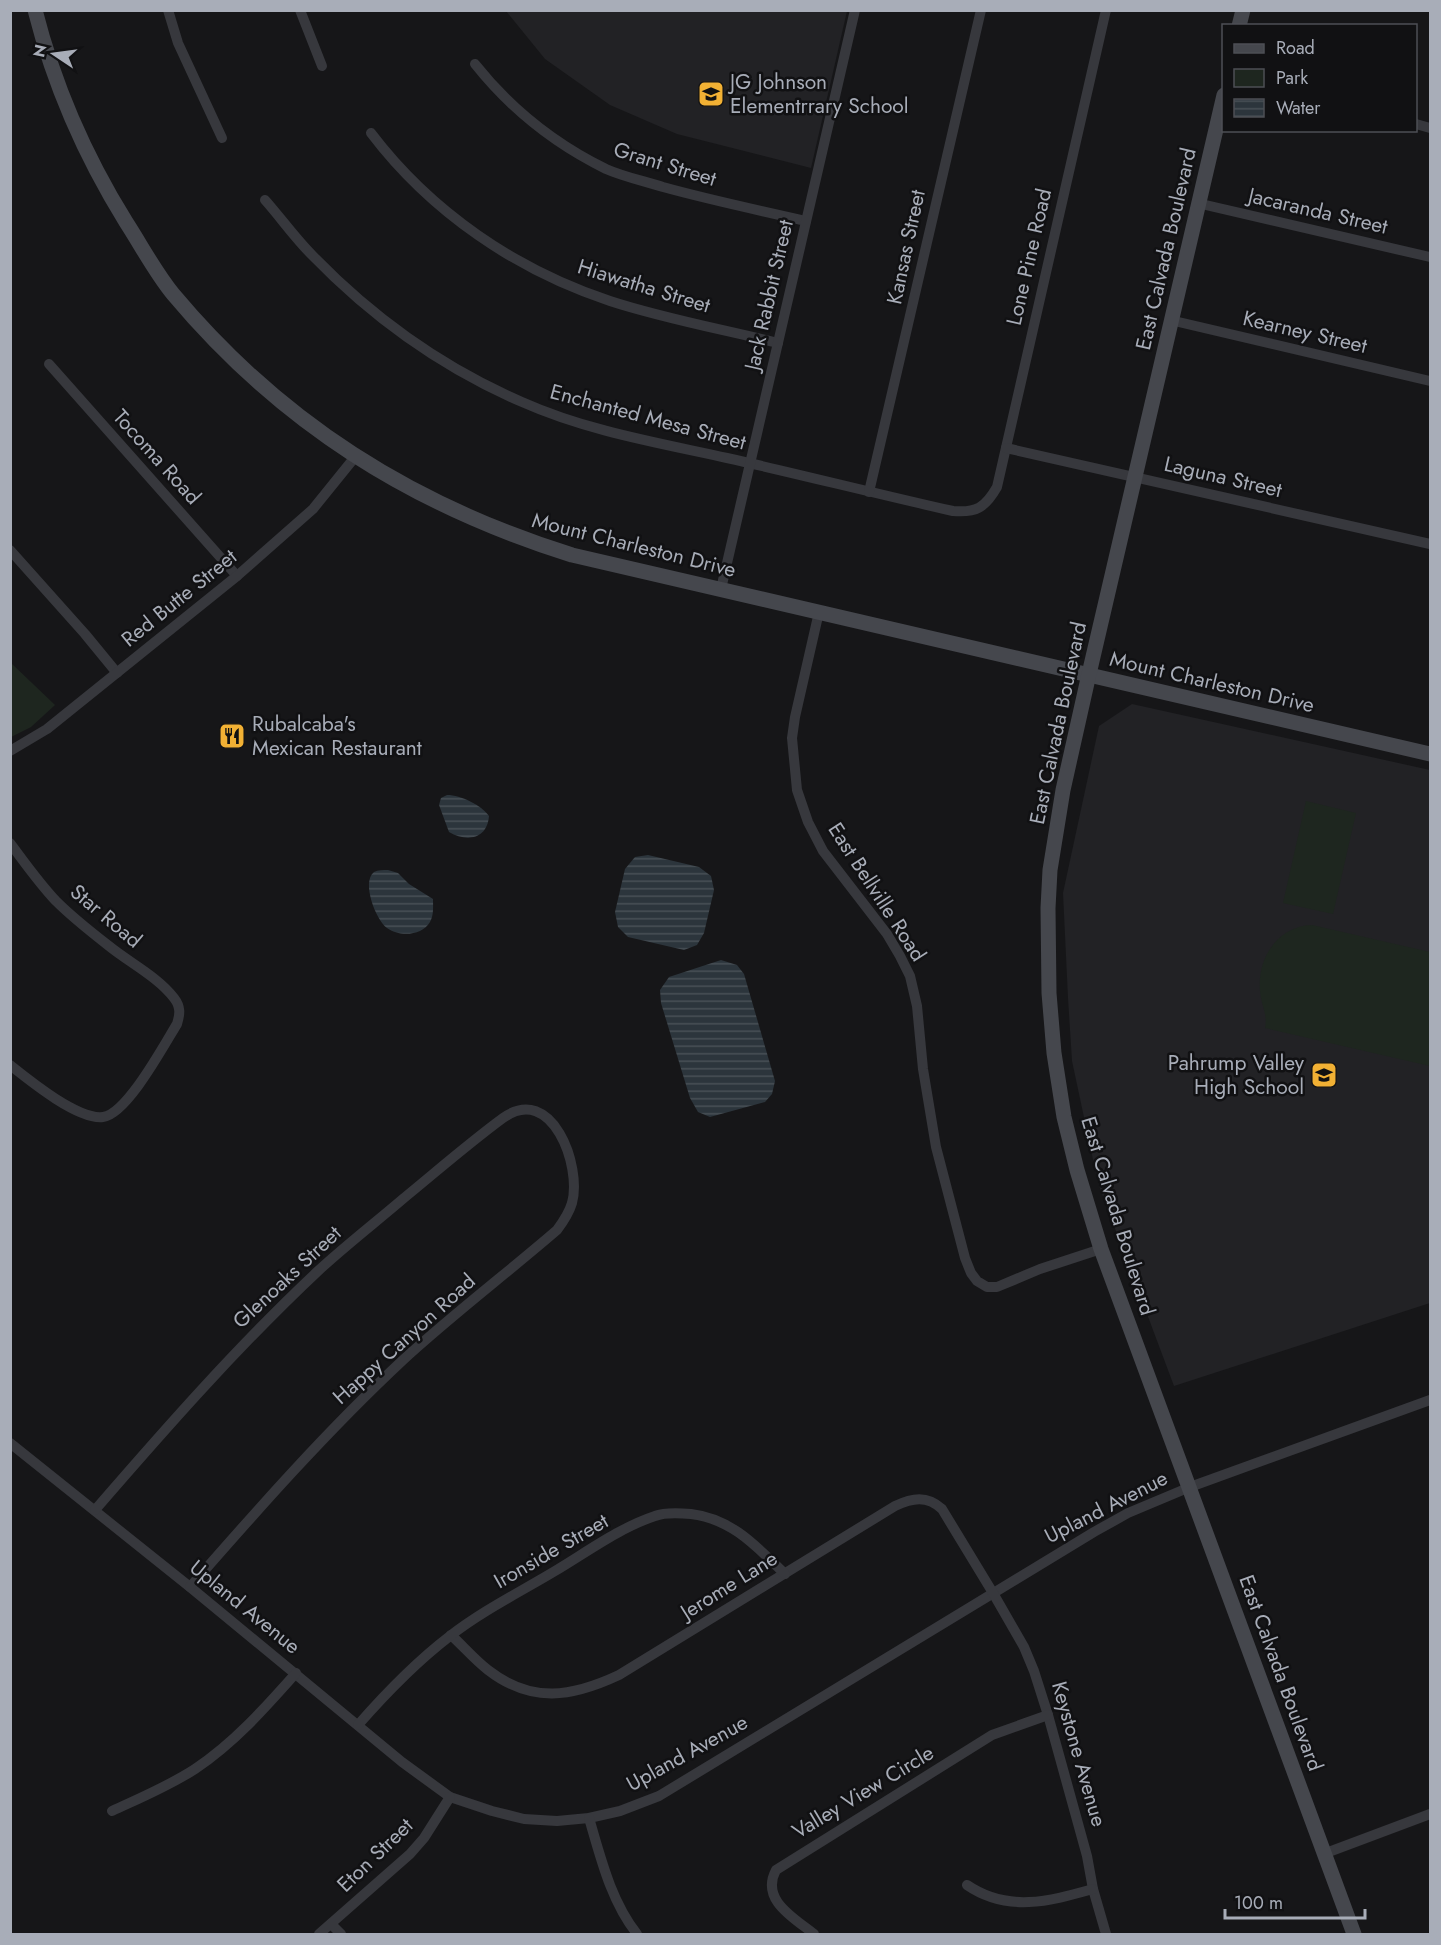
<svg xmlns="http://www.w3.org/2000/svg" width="1441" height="1945" font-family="Jost,sans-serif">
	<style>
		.built { fill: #222225 }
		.green { fill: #1e261f }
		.water { fill: url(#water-rules) }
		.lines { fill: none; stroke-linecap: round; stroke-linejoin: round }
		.street { stroke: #37383d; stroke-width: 10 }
		.secondary { stroke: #45474d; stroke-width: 15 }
		.labels { text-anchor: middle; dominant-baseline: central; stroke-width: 5; stroke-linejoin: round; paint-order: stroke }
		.poi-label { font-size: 21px; fill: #a8adb8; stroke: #111113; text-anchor: start }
		.street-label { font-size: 21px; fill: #a8adb8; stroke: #111113 }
	</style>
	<defs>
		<pattern id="water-rules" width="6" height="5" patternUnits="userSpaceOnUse" patternTransform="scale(1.5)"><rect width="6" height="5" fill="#2c353c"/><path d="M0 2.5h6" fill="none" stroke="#485056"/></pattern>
	</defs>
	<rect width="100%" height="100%" fill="#161618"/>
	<!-- built -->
	<g class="built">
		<path d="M506 11H847L811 168 677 134 610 105 545 59Z"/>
		<path d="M1132 704 1430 770V1303L1174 1386 1098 1183 1072 1061 1068 998 1063 893 1099 726Z"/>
	</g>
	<!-- green -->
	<g class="green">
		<path d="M10 662 55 705 31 727 11 737Z"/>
		<path d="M1306 801 1356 813 1333 914 1283 903Z"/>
		<path d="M1312 925 1430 952V1066L1265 1028C1268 1014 1261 1005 1260 991 1257 959 1277 926 1312 925Z"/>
	</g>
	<!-- water -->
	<g class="water">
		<path d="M447 795C461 795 481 805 489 816 487 840 466 842 449 832L439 805 441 798Z"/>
		<path d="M648 855 699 867 711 876 714 890 704 933 697 945 684 950 628 937 618 927 615 912 625 869 635 857Z"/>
		<path d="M388 870 398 873 409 884 433 899C433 906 434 915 430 922 422 936 399 937 387 928 376 920 361 882 374 872 378 870 383 870 388 870Z"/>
		<path d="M721 960 737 965 744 974 775 1081 772 1094 765 1102 710 1117 698 1112 690 1098 661 1003 660 990 669 977Z"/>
	</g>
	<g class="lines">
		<!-- street -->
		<g class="street">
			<path d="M168 10 178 43 222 138"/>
			<path d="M300 10 322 66"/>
			<path d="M475 64C510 108 555 144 606 169 624 177 644 181 663 187 710 200 758 210 806 221"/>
			<path d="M1416 124 1430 128"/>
			<path d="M371 133C431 212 516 270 610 301 665 319 722 329 778 343"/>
			<path d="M265 200C281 218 295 238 312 255 372 317 443 368 522 402 587 431 659 443 727 458 803 475 877 494 953 511 976 513 985 508 997 487L1106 10"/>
			<path d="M1197 203 1430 257"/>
			<path d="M1170 320 1430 381"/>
			<path d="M49 364 237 576"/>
			<path d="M1006 448 1430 544"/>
			<path d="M869 492 981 10"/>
			<path d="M10 550 85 634 117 673"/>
			<path d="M721 589 855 10"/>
			<path d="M819 612 795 717 792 738 797 790 808 822 823 851 887 934 900 956 910 976 917 1006 923 1069 936 1147 965 1258 971 1273 977 1281 987 1287H997L1040 1269 1101 1249"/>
			<path d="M10 751 47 729 237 576 313 509 355 457"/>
			<path d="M10 843C25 863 39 883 56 901 72 917 91 932 109 946 130 963 158 977 174 998 181 1007 180 1014 177 1024 164 1045 127 1114 103 1117 78 1120 30 1081 10 1065"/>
			<path d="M10 1443 190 1587 402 1762 450 1797 492 1811 524 1819 557 1821 589 1818 620 1811 659 1796 1094 1532 1128 1513 1190 1487 1430 1400"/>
			<path d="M95 1510C166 1428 238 1346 318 1271 345 1246 376 1222 404 1198 437 1171 469 1143 503 1118 552 1083 582 1166 572 1203 569 1213 563 1222 557 1230 506 1274 452 1315 403 1360 327 1431 258 1509 190 1587"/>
			<path d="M451 1635C463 1646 475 1660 488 1670 532 1704 572 1697 619 1675L895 1506C912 1498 927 1495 942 1509L993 1593 1024 1647 1034 1671 1048 1715 1087 1856 1093 1889 1106 1934"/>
			<path d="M358 1725C386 1693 416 1662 450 1636 482 1611 520 1592 555 1571 587 1552 619 1528 655 1516 665 1512 680 1513 691 1514 732 1519 756 1546 785 1574"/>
			<path d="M112 1811C140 1798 169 1786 195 1769 234 1743 265 1708 296 1673"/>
			<path d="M589 1818C601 1859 611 1901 637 1934"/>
			<path d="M1326 1853 1430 1814"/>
			<path d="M967 1885C1008 1913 1050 1901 1093 1889"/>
			<path d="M331 1924 341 1934"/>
			<path d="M319 1934 410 1854 424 1838 450 1797"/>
			<path d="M814 1934C794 1918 760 1900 776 1870L992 1735 1048 1715"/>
		</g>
		<!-- secondary -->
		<g class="secondary">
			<path d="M35 10C54 85 85 156 126 222 141 245 155 272 173 294 281 423 412 505 572 555L1430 754"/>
			<path d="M1239 26 1243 10"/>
			<path d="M1224 95 1089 674 1063 790 1050 870 1048 908 1049 993 1054 1053 1064 1117 1077 1170 1101 1249 1354 1934"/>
		</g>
	</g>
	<!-- icons -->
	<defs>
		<g id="school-square" transform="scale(1.35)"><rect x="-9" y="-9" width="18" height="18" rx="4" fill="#f2b134" stroke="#111113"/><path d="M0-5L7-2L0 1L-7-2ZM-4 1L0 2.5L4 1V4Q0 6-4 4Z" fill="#111"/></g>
		<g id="restaurant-square" transform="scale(1.35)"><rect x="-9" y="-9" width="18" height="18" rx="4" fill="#f2b134" stroke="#111113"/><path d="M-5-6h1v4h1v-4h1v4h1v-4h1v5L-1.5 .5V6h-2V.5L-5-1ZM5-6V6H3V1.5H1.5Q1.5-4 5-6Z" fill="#111"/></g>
	</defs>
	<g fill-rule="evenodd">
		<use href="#school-square" x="711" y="94"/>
		<use href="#restaurant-square" x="232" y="736"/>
		<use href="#school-square" x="1324" y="1075"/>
	</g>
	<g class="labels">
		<!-- poi labels -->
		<g class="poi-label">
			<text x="730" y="82">JG Johnson<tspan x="730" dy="24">Elementrrary School</tspan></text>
			<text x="252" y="724">Rubalcaba's<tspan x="252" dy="24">Mexican Restaurant</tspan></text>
			<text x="1304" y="1063" text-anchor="end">Pahrump Valley<tspan x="1304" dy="24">High School</tspan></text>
		</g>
		<!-- street labels -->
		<g class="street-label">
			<text transform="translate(665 164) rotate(17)">Grant Street</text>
			<text transform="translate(1318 211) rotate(13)">Jacaranda Street</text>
			<text transform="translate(906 247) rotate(-78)">Kansas Street</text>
			<text transform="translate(1166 249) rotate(-77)">East Calvada Boulevard</text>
			<text transform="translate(1029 257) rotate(-77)">Lone Pine Road</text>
			<text transform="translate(644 286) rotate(17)">Hiawatha Street</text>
			<text transform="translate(769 295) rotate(-77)">Jack Rabbit Street</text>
			<text transform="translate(1305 332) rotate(13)">Kearney Street</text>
			<text transform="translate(648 417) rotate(15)">Enchanted Mesa Street</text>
			<text transform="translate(157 457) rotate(48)">Tocoma Road</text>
			<text transform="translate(1223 477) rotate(13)">Laguna Street</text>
			<text transform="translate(634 545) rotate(14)">Mount Charleston Drive</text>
			<text transform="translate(179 598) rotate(-39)">Red Butte Street</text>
			<text transform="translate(1212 682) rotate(13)">Mount Charleston Drive</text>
			<text transform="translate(1058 723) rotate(-78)">East Calvada Boulevard</text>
			<text transform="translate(877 892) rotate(57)">East Bellville Road</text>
			<text transform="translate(106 916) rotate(40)">Star Road</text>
			<text transform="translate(1118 1216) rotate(73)">East Calvada Boulevard</text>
			<text transform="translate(287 1277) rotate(-43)">Glenoaks Street</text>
			<text transform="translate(404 1339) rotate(-42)">Happy Canyon Road</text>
			<text transform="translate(1106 1507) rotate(-27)">Upland Avenue</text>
			<text transform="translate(551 1551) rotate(-30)">Ironside Street</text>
			<text transform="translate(729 1585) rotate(-32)">Jerome Lane</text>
			<text transform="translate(245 1607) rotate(39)">Upland Avenue</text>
			<text transform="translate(1281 1673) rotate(70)">East Calvada Boulevard</text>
			<text transform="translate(687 1753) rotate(-29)">Upland Avenue</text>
			<text transform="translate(1079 1754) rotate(74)">Keystone Avenue</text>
			<text transform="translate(863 1792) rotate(-31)">Valley View Circle</text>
			<text transform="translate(375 1855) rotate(-44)">Eton Street</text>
		</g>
	</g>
	<!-- border -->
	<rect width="1441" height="1945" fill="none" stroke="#a8adb8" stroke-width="24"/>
	<!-- legend -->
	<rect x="1222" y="24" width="195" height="108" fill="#111113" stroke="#4d4f55" stroke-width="1.5"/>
	<rect x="1234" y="44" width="30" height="9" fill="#45474d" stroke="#4d4f55" stroke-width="1.5"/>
	<text x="1276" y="54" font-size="18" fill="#a8adb8">Road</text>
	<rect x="1234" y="69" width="30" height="18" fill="#1e261f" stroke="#4d4f55" stroke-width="1.5"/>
	<text x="1276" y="84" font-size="18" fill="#a8adb8">Park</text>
	<rect x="1234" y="99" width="30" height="18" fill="url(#water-rules)" stroke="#4d4f55" stroke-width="1.5"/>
	<text x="1276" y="114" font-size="18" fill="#a8adb8">Water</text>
	<!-- north arrow -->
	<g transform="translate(54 54) rotate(283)" stroke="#111113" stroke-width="4.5" paint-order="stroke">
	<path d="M0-4.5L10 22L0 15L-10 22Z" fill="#a8adb8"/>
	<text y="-9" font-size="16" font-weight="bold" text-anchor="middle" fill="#a8adb8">N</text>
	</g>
	<!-- scale -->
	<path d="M1225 1909v9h140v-9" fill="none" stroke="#a8adb8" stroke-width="3"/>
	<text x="1234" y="1909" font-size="18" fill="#a8adb8" stroke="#111113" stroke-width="4.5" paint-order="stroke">100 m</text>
</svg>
